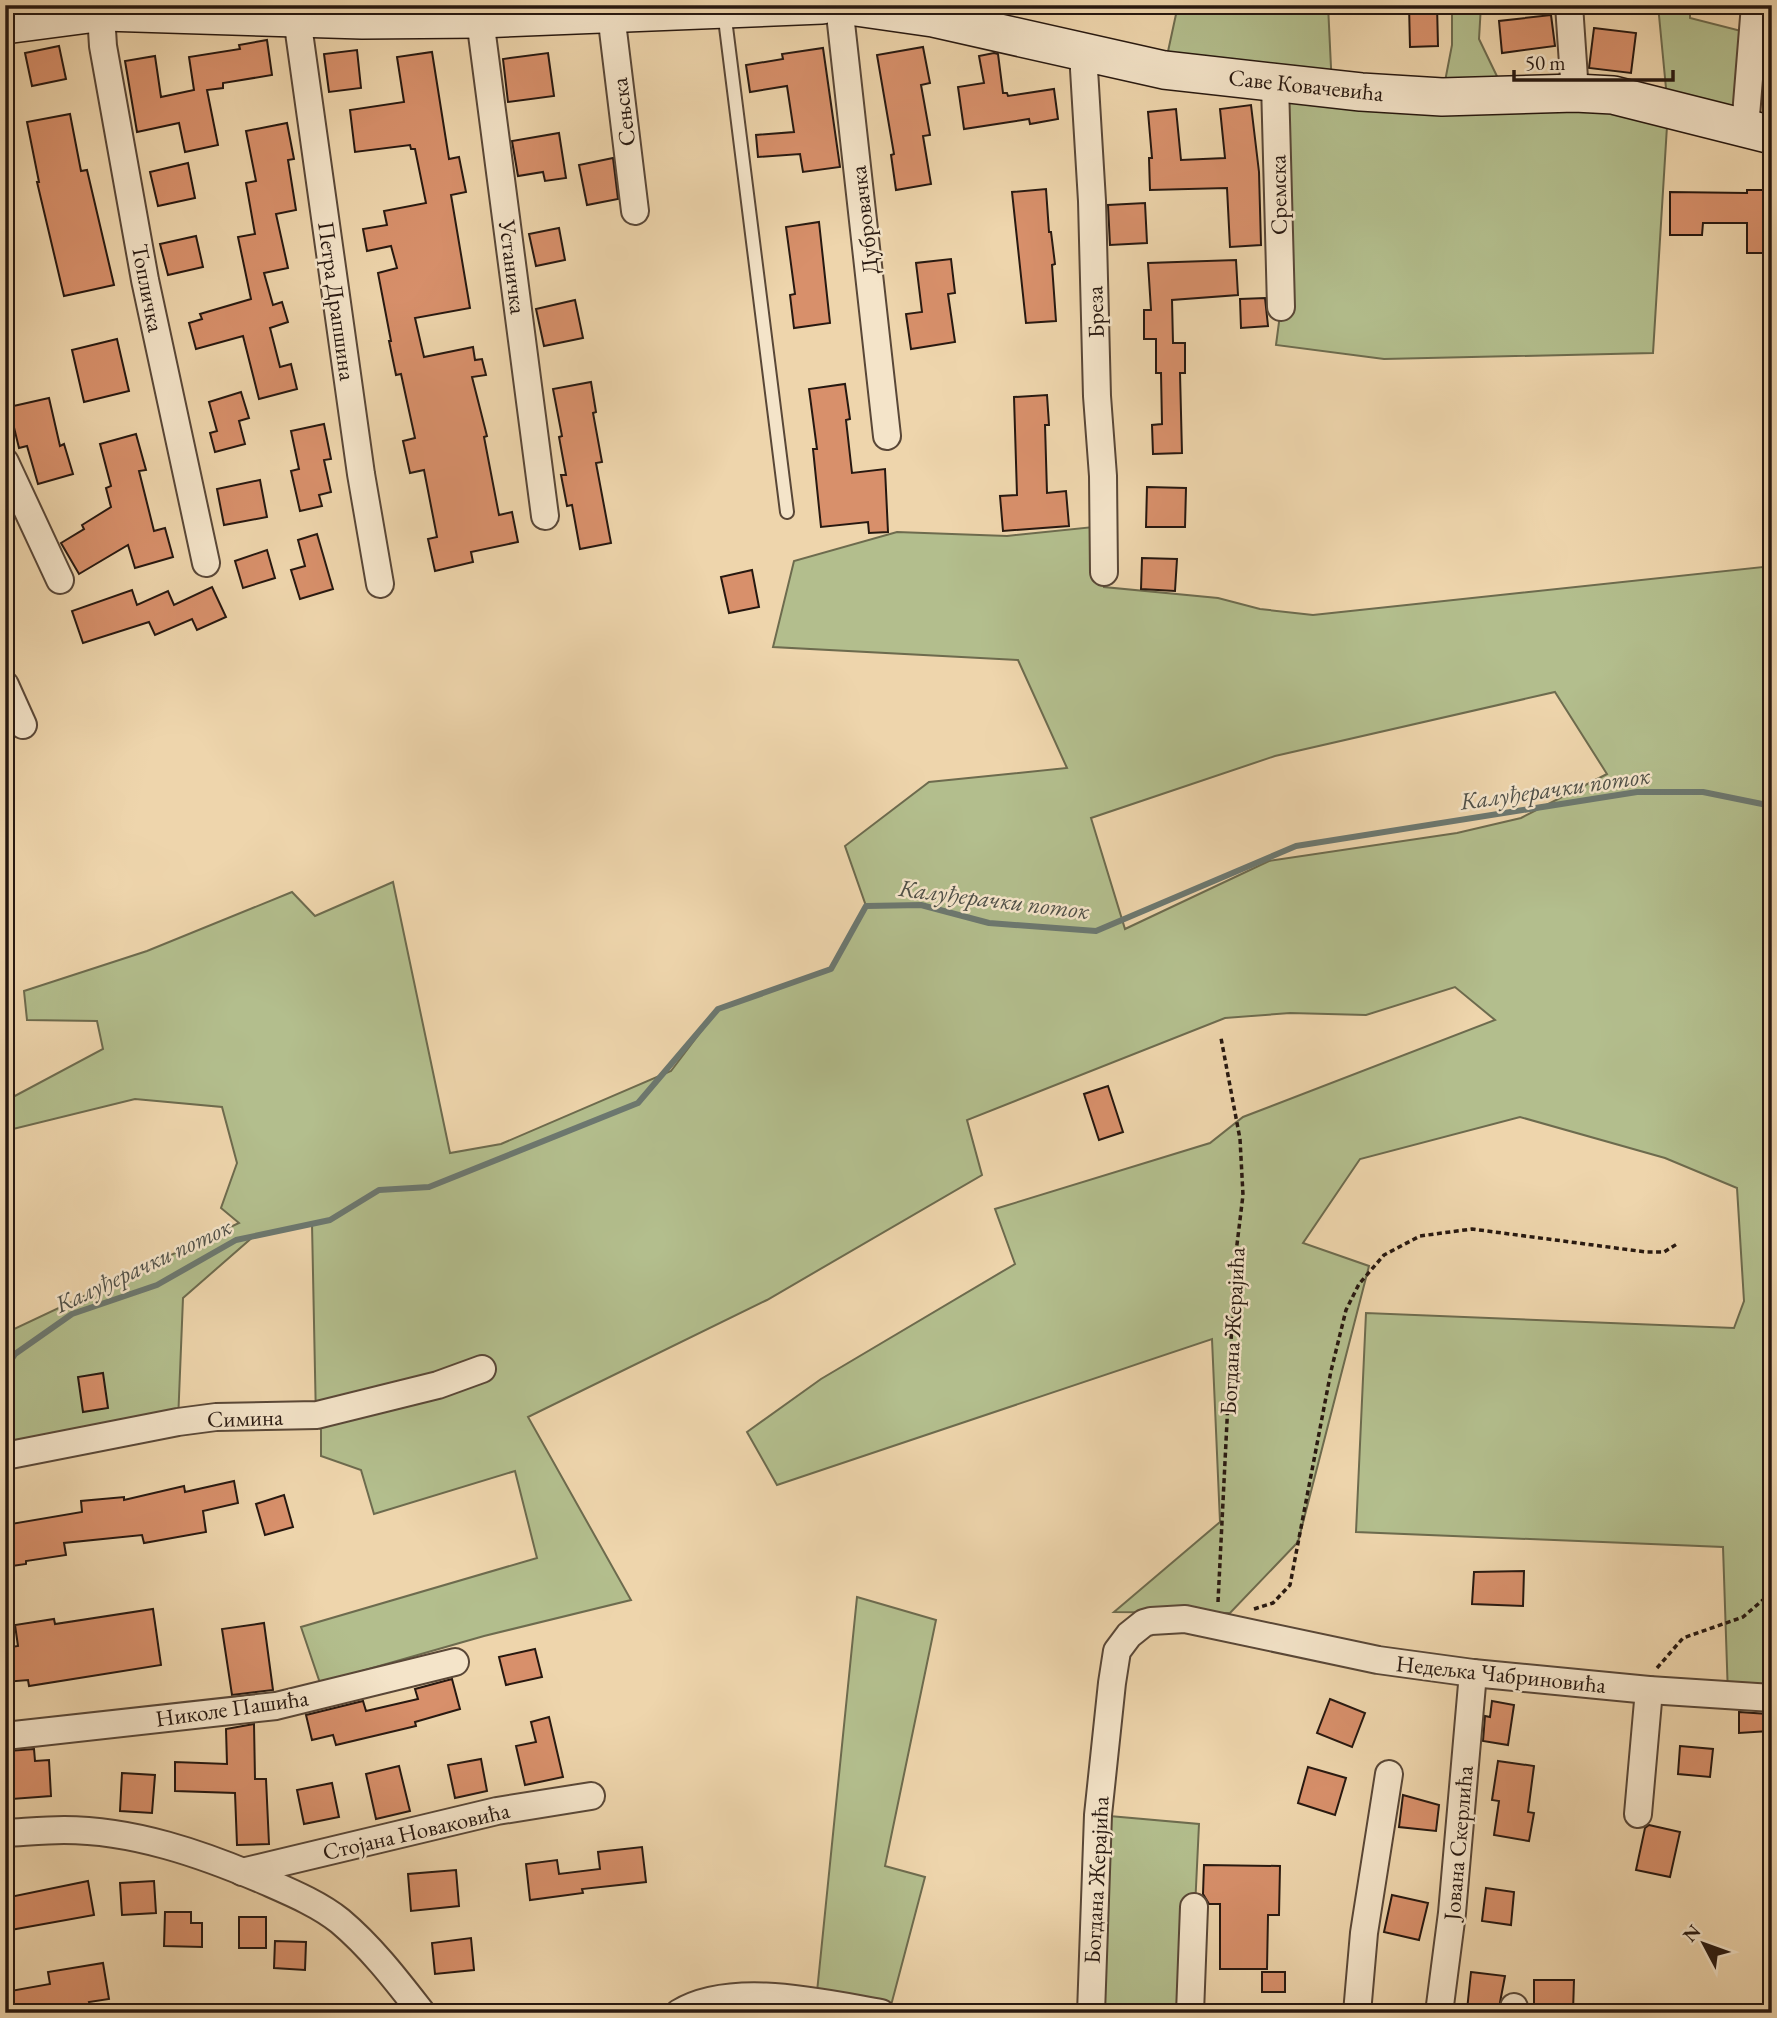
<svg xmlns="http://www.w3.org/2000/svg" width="1777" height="2018" font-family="'EB Garamond',serif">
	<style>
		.green { fill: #b3be8d; stroke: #6d6b4e; stroke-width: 2; fill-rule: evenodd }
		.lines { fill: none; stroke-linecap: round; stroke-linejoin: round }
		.stream { stroke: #6c7870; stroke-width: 6 }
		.building { fill: #d8906b; stroke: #271810; stroke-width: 2 }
		.lane-casing { stroke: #594737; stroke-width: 16 }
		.street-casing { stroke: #594737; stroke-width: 30 }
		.secondary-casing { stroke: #271810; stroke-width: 40 }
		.path { stroke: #271810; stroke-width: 3.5; stroke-dasharray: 5 3.5; stroke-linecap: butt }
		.lane { stroke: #f4e4c9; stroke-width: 12 }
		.street { stroke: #f4e4c9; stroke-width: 26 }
		.secondary { stroke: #f4e4c9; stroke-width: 37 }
		.labels { text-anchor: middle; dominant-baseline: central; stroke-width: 5; stroke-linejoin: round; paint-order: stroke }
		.street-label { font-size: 23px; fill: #271810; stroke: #f4e4c9 }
		.water-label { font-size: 24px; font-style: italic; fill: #4f5048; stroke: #f4e4c9 }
	</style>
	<rect width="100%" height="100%" fill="#eed5ac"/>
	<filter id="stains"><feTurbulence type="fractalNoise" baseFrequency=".00286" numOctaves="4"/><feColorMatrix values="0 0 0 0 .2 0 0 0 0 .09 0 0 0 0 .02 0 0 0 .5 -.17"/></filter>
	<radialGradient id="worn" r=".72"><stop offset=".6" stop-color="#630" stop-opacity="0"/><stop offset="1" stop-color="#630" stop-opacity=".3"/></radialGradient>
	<!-- green -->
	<g class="green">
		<path d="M1178 5H1328L1332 88 1442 97 1452 45V5H1481L1479 39 1506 95 1668 109 1658 5H1690V18L1753 34 1745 128 1668 110 1653 353 1384 359 1276 345 1281 307 1275 83 1164 70Z"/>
		<path d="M1103 526 1104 587 1218 598 1260 609 1313 615 1772 566V1695L1728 1696 1723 1547 1356 1532 1366 1313 1734 1328 1744 1301 1737 1188 1665 1158 1520 1117 1360 1159 1303 1243 1369 1266 1298 1542 1230 1613 1114 1612 1220 1522 1212 1339 777 1485 747 1432 821 1379 1015 1264 995 1209 1210 1143 1243 1117 1495 1020 1455 987 1366 1015 1290 1013 1225 1018 967 1120 982 1175 767 1300 528 1417 631 1600 484 1636 320 1683 301 1627 537 1558 515 1471 374 1514 361 1470 321 1456V1430L316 1421 312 1224 254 1236 183 1298 178 1422 5 1459V1340L14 1329 239 1223 221 1208 237 1163 222 1107 135 1099 5 1131V1119L11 1098 103 1049 97 1021 27 1020 24 991 147 951 292 892 315 916 393 882 450 1153 501 1144 671 1071 718 1009 831 969 866 906 845 846 929 782 1067 768 1018 660 773 647 794 561 897 532 1007 536ZM1555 692 1607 774 1521 818 1457 833 1269 861 1125 929 1091 818 1275 756Z"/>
		<path d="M857 1597 936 1620 885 1866 925 1877 889 2013 816 2002Z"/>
		<path d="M1098 1815 1199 1824 1190 2013H1091Z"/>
	</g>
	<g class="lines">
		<!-- stream -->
		<path class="stream" d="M5 1370 15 1354 72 1314 157 1285 236 1240 330 1220 379 1190 429 1187 638 1103 718 1009 831 969 866 906 921 905 989 923 1096 931 1296 846 1637 792H1703L1772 806"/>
	</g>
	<!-- building -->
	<g class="building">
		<path d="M1409 5H1437L1438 46 1410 47Z"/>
		<path d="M1551 15 1555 46 1502 53 1499 21Z"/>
		<path d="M1594 28 1636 33 1631 73 1589 68Z"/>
		<path d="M267 40 272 75 223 83V88L207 90 218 145 185 152 179 123 137 132 125 61 155 56 161 97 194 90 189 57 240 49 239 45Z"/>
		<path d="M59 46 66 79 32 86 25 53Z"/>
		<path d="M923 47 930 83 921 85 930 135 923 136 931 184 896 190 891 155 894 154 877 55Z"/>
		<path d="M823 48 840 167 803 172 800 154 758 157 756 135 794 132 787 86 750 92 746 65 783 59 782 54Z"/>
		<path d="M357 50 361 88 329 92 324 54Z"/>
		<path d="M432 52 449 159 459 157 466 192 451 195 470 308 415 318 424 357 473 347 475 360 482 359 486 375 472 377 487 436 484 437 499 515 512 512 518 542 471 552 473 562 435 571 428 539 437 537 424 470 410 473 403 441 415 438 401 374 396 375 389 341H391L378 273 397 268 391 246 367 251 363 229 387 225 384 211 426 203 415 149H411L410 145 355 152 350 110 404 102 397 57Z"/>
		<path d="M548 53 554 96 508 102 503 59Z"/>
		<path d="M994 53 998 54 1003 93H1007L1008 96 1054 89 1058 119 1030 124 1029 119 964 129 958 87 984 83 979 56Z"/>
		<path d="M1251 105 1259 172 1261 245 1230 247 1227 188 1150 190 1149 158H1152L1148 112 1176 109 1181 160 1225 158 1220 109Z"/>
		<path d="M70 114 81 171 87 170 114 285 64 296 37 182H39L27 122Z"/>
		<path d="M287 123 294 159 288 160 296 210 276 214 288 268 264 273 273 305 282 302 288 322 270 328 280 367 291 364 297 389 259 399 243 336 196 349 189 323 202 319 200 314 251 299 238 237 255 234 246 183 256 181 246 131Z"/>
		<path d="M559 133 566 178 545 181 543 172 518 176 512 141Z"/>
		<path d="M613 158 618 199 587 205 579 165Z"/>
		<path d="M188 163 195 198 158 206 150 172Z"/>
		<path d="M1046 189 1049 232H1051L1055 264 1052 265 1056 321 1026 323 1012 192Z"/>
		<path d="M1747 190H1772V253H1747V223H1703L1702 235H1670V192L1747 193Z"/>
		<path d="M1145 203 1147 243 1110 245 1108 205Z"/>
		<path d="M819 222 830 323 794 328 790 295 795 294 786 227Z"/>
		<path d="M559 228 565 260 536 266 529 234Z"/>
		<path d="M196 236 203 267 168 275 160 244Z"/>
		<path d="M951 259 955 293 948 294 955 342 911 349 906 314 922 312 916 263Z"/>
		<path d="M1236 260 1238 295 1172 300 1173 343H1185V373H1180L1182 453 1153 454 1152 425 1162 424 1161 373H1156V339H1144V310H1151L1148 263Z"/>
		<path d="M1265 298 1268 326 1241 328 1240 299Z"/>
		<path d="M575 300 583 338 544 346 536 309Z"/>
		<path d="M117 339 129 391 84 402 72 350Z"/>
		<path d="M591 382 596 412 593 413 602 462 596 463 611 543 580 549 572 505 567 506 561 475H566L559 437 562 436 553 389Z"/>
		<path d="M845 384 850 419 846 420 852 473 885 469 888 532 869 533 868 522 821 527 813 449H817L809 389Z"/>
		<path d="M241 392 249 418 239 421 245 444 215 452 210 433 217 431 209 402Z"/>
		<path d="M1047 395 1049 425H1045L1047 493 1066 491 1069 526 1003 531 1000 496 1017 495 1014 397Z"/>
		<path d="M49 398 60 446 64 444 73 474 38 484 27 446 19 448 9 407Z"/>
		<path d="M324 424 331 459 324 460 331 492 319 495 322 506 300 511 291 471 299 469 291 431Z"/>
		<path d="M136 434 146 470 139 471 154 531 165 528 173 557 135 568 128 545 79 574 61 543 84 529 82 525 111 507 106 488 111 486 100 444Z"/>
		<path d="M260 480 267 517 224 525 217 489Z"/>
		<path d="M1147 487 1186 488 1185 527H1146Z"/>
		<path d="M317 534 333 589 300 599 291 570 305 566 298 540Z"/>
		<path d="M267 550 275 578 243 588 235 561Z"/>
		<path d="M1142 558 1177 559 1175 591 1141 589Z"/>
		<path d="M752 570 759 607 729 613 721 577Z"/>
		<path d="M212 587 226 617 197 630 192 619 155 635 149 622 83 643 72 611 132 590 137 605 168 591 174 605Z"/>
		<path d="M1108 1086 1123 1132 1099 1140 1084 1094Z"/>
		<path d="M103 1373 108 1408 83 1412 78 1377Z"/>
		<path d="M234 1481 238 1503 203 1511 206 1532 144 1543 142 1535 64 1543 66 1555 26 1561V1564L5 1567V1525L82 1512 81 1501 124 1497V1500L184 1486 185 1492Z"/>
		<path d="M284 1495 293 1527 265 1535 256 1504Z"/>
		<path d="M1524 1571 1523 1606 1472 1604 1474 1572Z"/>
		<path d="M153 1609 161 1665 29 1686 28 1680 5 1682V1648L18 1646 15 1625 54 1619 55 1624Z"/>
		<path d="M264 1623 273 1690 232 1695 222 1629Z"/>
		<path d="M535 1649 542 1677 506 1685 499 1657Z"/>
		<path d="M452 1679 460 1709 415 1722 416 1726 336 1745 333 1735 312 1740 306 1715 363 1701 366 1711 418 1699 415 1689Z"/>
		<path d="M1330 1699 1365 1713 1352 1747 1317 1733Z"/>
		<path d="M1492 1701 1514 1705 1508 1745 1483 1741 1485 1716 1490 1717Z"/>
		<path d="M1739 1712 1768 1714 1769 1731 1739 1733Z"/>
		<path d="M549 1717 563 1777 525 1785 516 1746 536 1742 531 1722Z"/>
		<path d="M254 1724 255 1779H266L269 1844 237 1845 235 1793 175 1791V1762L227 1764 226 1729Z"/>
		<path d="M1680 1746 1713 1749 1710 1777 1678 1774Z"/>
		<path d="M34 1749 35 1761 49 1760 51 1796 12 1799 8 1751Z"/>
		<path d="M481 1759 487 1791 455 1798 448 1765Z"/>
		<path d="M1498 1761 1534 1766 1528 1812 1534 1813 1529 1841 1494 1835 1499 1801 1492 1800Z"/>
		<path d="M399 1766 410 1811 376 1819 366 1774Z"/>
		<path d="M1308 1767 1346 1778 1335 1815 1298 1803Z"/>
		<path d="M122 1773 155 1775 152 1813 120 1811Z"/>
		<path d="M332 1783 339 1817 304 1824 297 1790Z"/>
		<path d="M1403 1795 1439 1805 1436 1831 1399 1827Z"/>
		<path d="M1649 1825 1680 1832 1670 1877 1636 1870 1645 1828Z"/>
		<path d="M642 1847 646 1882 582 1889 583 1893 530 1900 526 1864 557 1860 559 1874 600 1869 598 1852Z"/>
		<path d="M1204 1865 1280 1866 1279 1915H1268L1267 1969H1220V1904H1209L1203 1894Z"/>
		<path d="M456 1870 459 1906 411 1911 408 1874Z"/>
		<path d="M88 1881 94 1915 5 1931V1898Z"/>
		<path d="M154 1881 156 1913 122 1915 120 1883Z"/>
		<path d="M1486 1888 1514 1892 1511 1925 1482 1921Z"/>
		<path d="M1392 1895 1428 1903 1419 1940 1384 1932Z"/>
		<path d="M165 1912H191V1923H202V1947L164 1946Z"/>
		<rect x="239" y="1917" width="27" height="31"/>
		<path d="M471 1938 474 1970 435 1974 432 1943Z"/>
		<path d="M275 1941 306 1942 305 1970 274 1968Z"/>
		<path d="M103 1963 109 1999 89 2002 90 2005 48 2013H5V1992L50 1984 48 1972Z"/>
		<rect x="1262" y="1972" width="23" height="20"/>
		<path d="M1471 1972 1505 1976 1498 2013 1467 2010Z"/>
		<path d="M1534 1980H1574L1573 2012H1534Z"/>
	</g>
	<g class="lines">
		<!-- lane casing -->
		<g class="lane-casing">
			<path id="lane" d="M724 11 787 512"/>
		</g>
		<!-- street casing -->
		<g class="street-casing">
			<g id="street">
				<path d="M106 5 102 30 103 46 145 280 206 563"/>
				<path d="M839 5 887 436"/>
				<path d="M1569 5 1575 93"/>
				<path d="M611 14 635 211"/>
				<path d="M297 18 361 474 380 584"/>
				<path d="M480 19 545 516"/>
				<path d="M1083 53 1092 201 1097 396 1103 476 1104 572"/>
				<path d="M1275 83 1281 307"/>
				<path d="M1745 128 1755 5"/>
				<path d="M5 462 60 580"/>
				<path d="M5 685 23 725"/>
				<path d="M5 1456 178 1422 216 1417 317 1415 438 1385 482 1369"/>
				<path d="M5 1736 276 1706 455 1662"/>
				<path d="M1638 1814 1649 1690"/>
				<path d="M5 1833C25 1832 45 1830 64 1830 133 1830 202 1854 265 1881 290 1892 319 1904 340 1921 372 1948 397 1981 422 2013"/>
				<path d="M242 1872 497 1811 591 1796"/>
				<path d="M679 2013C732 1981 823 2003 881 2013"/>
				<path d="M1091 2013 1098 1815 1112 1683 1117 1651 1129 1635 1144 1623 1151 1621 1185 1619 1378 1660 1473 1673 1649 1690 1772 1698"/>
				<path d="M1190 2013 1194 1907"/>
				<path d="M1357 2013 1364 1933 1389 1774"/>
				<path d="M1439 2013 1452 1913 1473 1673"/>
				<path d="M1513 2013 1514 2007"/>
			</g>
		</g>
		<!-- secondary casing -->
		<g class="secondary-casing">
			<g id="secondary">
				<path d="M842 5 933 18 1164 70 1361 92 1442 97 1575 93 1613 95 1772 135"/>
				<path d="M5 25 104 12 362 20 480 19 822 5"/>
			</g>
		</g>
		<!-- path -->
		<g class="path">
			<path d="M1218 1602 1235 1261 1243 1195 1240 1139 1221 1038"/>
			<path d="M1254 1609 1273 1603 1290 1585 1331 1371 1346 1310 1359 1284 1384 1255 1420 1236 1472 1229 1646 1252H1664L1677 1244"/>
			<path d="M1657 1668 1683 1638 1743 1617 1764 1599 1772 1586"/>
		</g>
		<!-- lane -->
		<use href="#lane" class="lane"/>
		<!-- street -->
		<use href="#street" class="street"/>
		<!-- secondary -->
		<use href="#secondary" class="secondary"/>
	</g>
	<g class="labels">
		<!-- street labels -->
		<g class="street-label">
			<text transform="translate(1306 85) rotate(6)">Саве Ковачевића</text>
			<text transform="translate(623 112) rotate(-97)">Сењска</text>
			<text transform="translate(1278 195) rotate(-91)">Сремска</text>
			<text transform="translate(864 220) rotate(-97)">Дубровачка</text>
			<text transform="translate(513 267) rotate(83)">Устаничка</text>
			<text transform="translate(148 288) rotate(79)">Топличка</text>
			<text transform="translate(337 301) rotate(82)">Петра Драпшина</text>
			<text transform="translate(1095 312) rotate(-92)">Бреза</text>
			<text transform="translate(1232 1331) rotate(-87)">Богдана Жерајића</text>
			<text transform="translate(245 1418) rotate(-2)">Симина</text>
			<text transform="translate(1501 1674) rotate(6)">Недељка Чабриновића</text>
			<text transform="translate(232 1708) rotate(-8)">Николе Пашића</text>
			<text transform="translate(416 1831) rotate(-13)">Стојана Новаковића</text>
			<text transform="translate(1458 1843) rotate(-85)">Јована Скерлића</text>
			<text transform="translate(1096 1880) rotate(-87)">Богдана Жерајића</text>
		</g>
		<!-- water labels -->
		<g class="water-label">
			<text transform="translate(1555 788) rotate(-8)">Калуђерачки поток</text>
			<text transform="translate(994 899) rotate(7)">Калуђерачки поток</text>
			<text transform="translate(143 1265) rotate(-25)">Калуђерачки поток</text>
		</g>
	</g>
	<!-- margin -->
	<rect width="1777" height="2018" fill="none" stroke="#eed5ac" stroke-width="28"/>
	<rect x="7" y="7" width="1763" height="2004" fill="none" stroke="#271810" stroke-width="3.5"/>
	<rect x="14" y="14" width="1749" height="1990" fill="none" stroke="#271810" stroke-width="2"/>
	<!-- north arrow -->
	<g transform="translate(1704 1944) rotate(311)" stroke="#f4e4c9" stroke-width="5" paint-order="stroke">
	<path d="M0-5L12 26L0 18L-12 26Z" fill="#271810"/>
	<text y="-10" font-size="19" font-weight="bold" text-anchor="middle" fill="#271810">N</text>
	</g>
	<!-- scale -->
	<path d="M1514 70v10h159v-10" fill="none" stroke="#271810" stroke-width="3.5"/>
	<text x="1525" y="70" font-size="21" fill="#271810" stroke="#f4e4c9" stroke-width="5" paint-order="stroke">50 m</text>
	<rect width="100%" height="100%" filter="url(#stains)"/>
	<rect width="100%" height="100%" fill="url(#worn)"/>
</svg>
